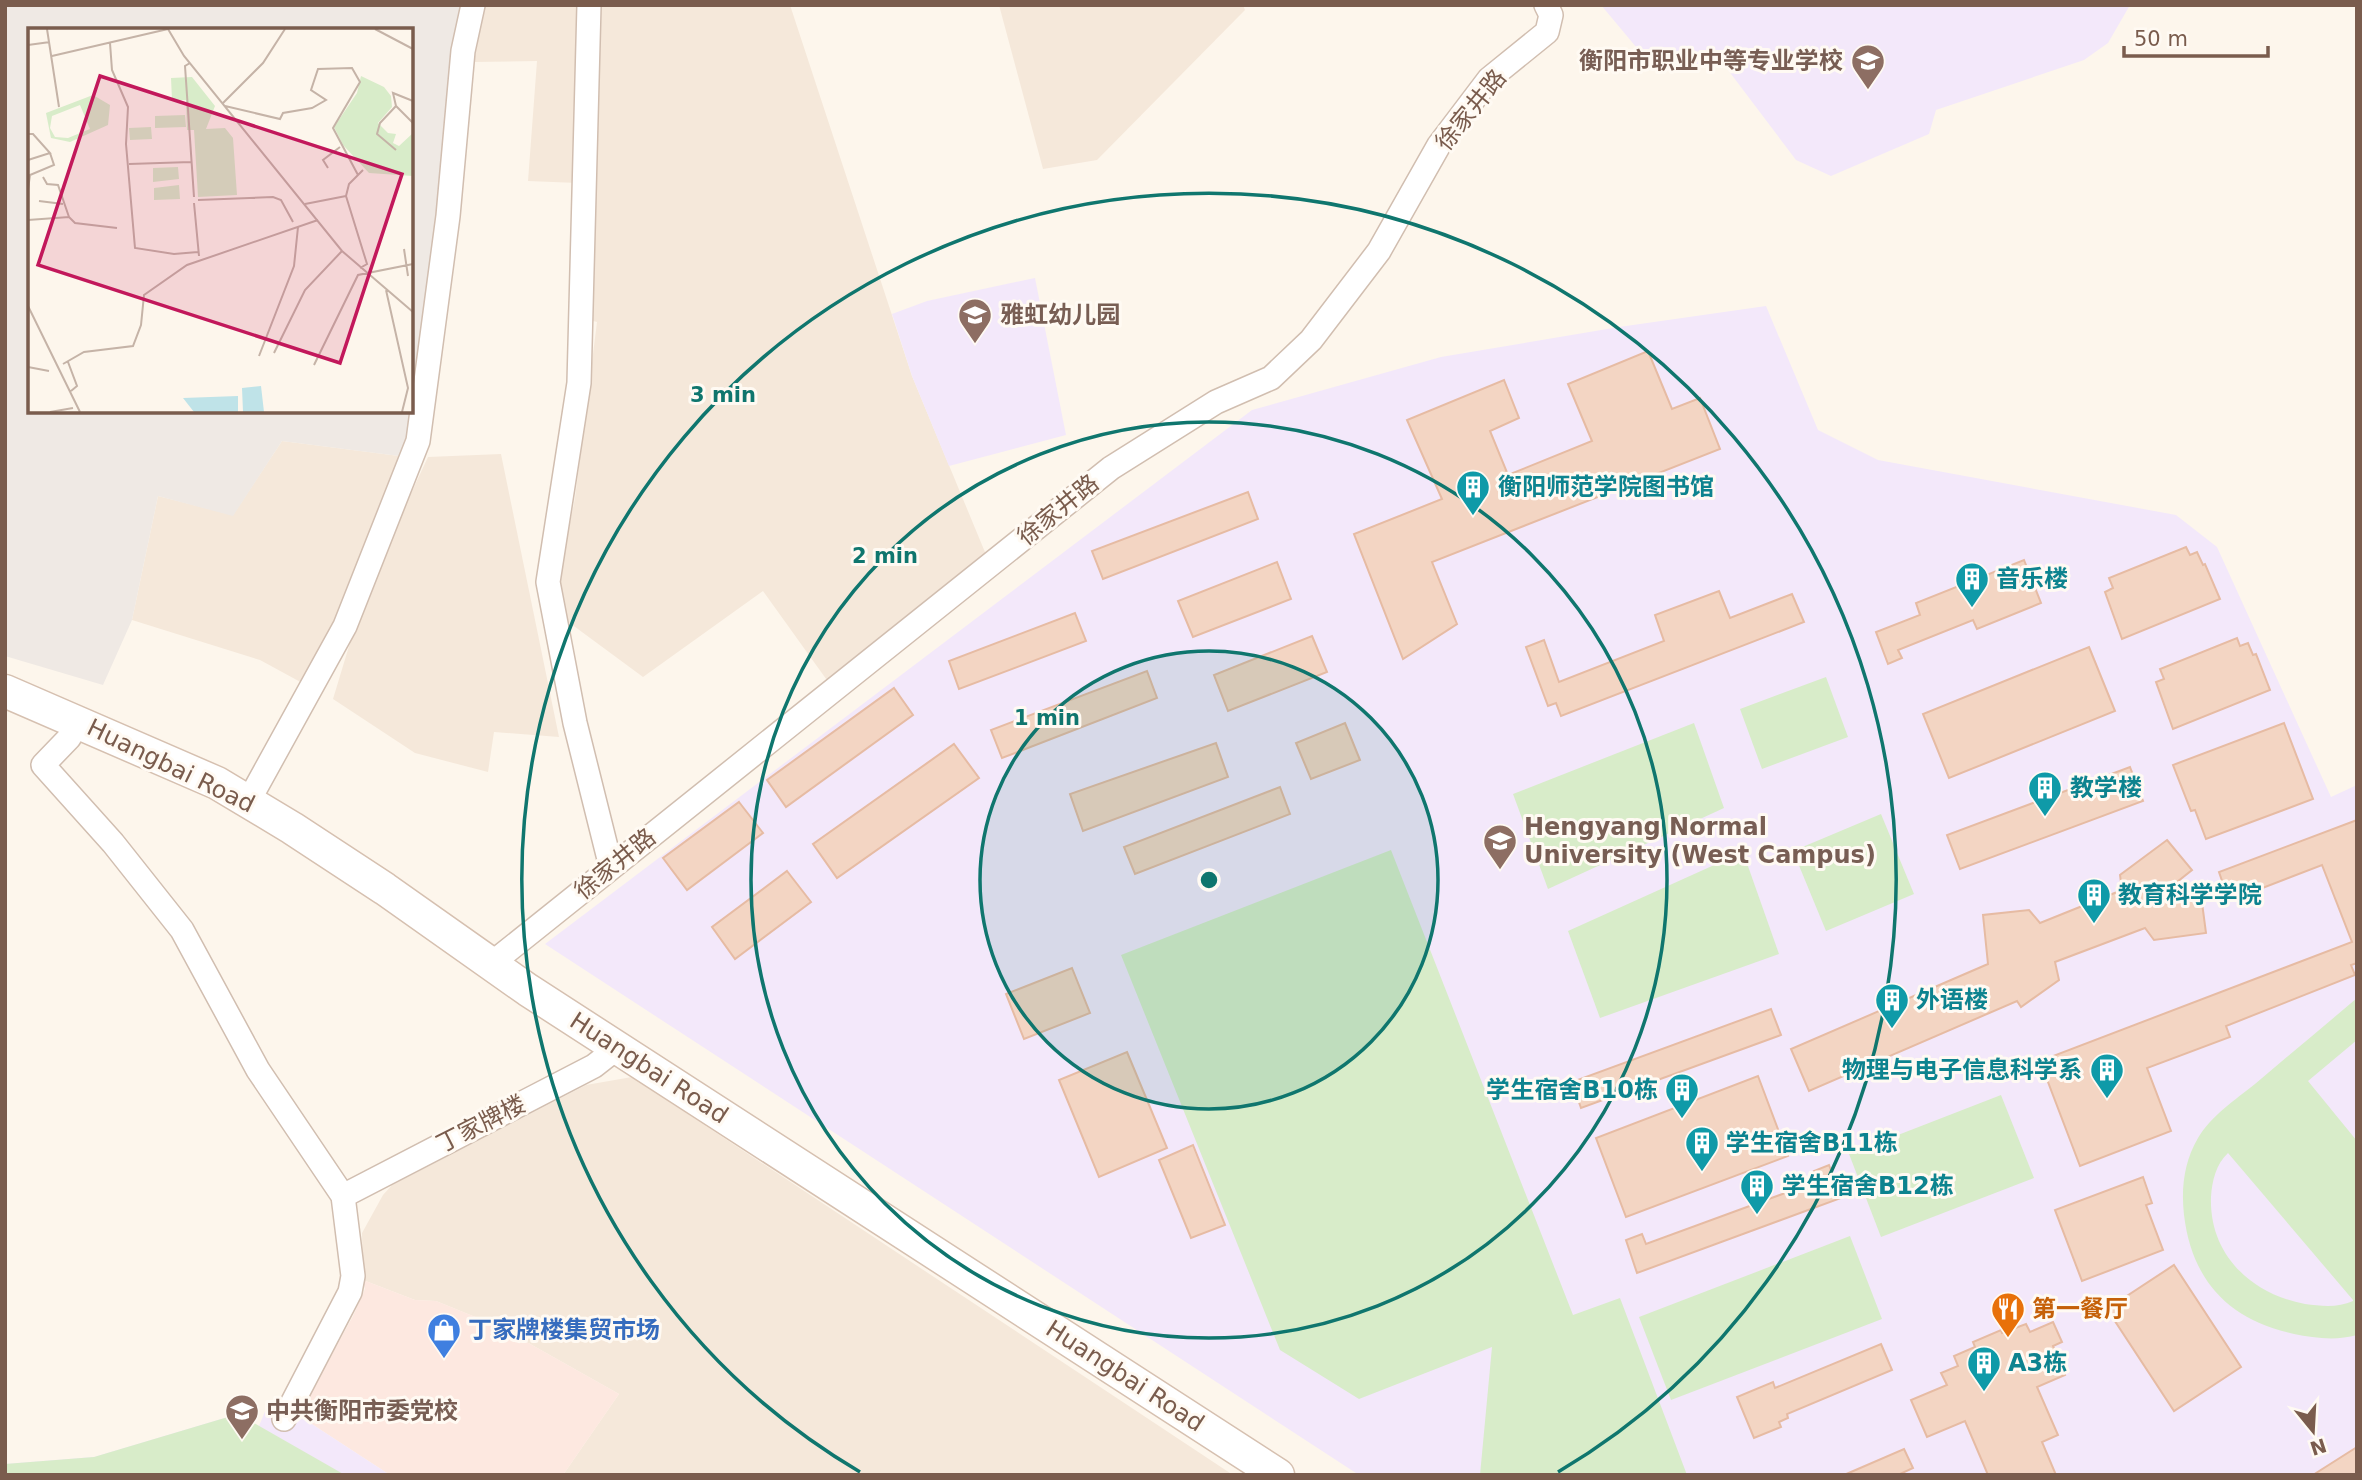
<svg xmlns="http://www.w3.org/2000/svg" width="2362" height="1480" font-family="'DejaVu Sans','Noto Sans SC',sans-serif">
	<style>
		.residential { fill: #f5e8da }
		.commercial { fill: #fde8e0 }
		.industrial { fill: #efe9e4; fill-rule: evenodd }
		.education { fill: #f3e8fa }
		.green { fill: #d8ecc9; fill-rule: evenodd }
		.building { fill: #f3d5c3; stroke: #e6bba3; stroke-width: 2 }
		.lines { fill: none; stroke-linecap: round; stroke-linejoin: round }
		.street-casing { stroke: #d1beb0; stroke-width: 26 }
		.secondary-casing { stroke: #d6c0b0; stroke-width: 35 }
		.street { stroke: #fff; stroke-width: 23 }
		.secondary { stroke: #fff; stroke-width: 32 }
		.ring { fill: none; stroke: #0f766e; stroke-width: 3.5 }
		.labels { text-anchor: middle; dominant-baseline: central; stroke-width: 6; stroke-linejoin: round; paint-order: stroke }
		.education-label { font-size: 24px; font-weight: bold; fill: #785e54; stroke: #fffaf3; text-anchor: start }
		.street-label { font-size: 24px; fill: #7a5c4d; stroke: #fffaf3 }
		.culture-label { font-size: 24px; font-weight: bold; fill: #0d838f; stroke: #fffaf3; text-anchor: start }
		.food-label { font-size: 24px; font-weight: bold; fill: #c56008; stroke: #fffaf3; text-anchor: start }
		.shop-label { font-size: 24px; font-weight: bold; fill: #366cbe; stroke: #fffaf3; text-anchor: start }
		.inset-road { fill: none; stroke: #c5b3a7; stroke-width: 2 }
		.view { fill: #c2185b; fill-opacity: 0.15; stroke: #c2185b; stroke-width: 3.5 }
		.inset-edge { fill: none; stroke: #7a5c4d; stroke-width: 3.5 }
		.centre { fill: #0f766e; stroke: #fffaf3; stroke-width: 3.5 }
		.ring-label { font-size: 21px; text-anchor: middle; font-weight: bold; fill: #0f766e; stroke: #fffaf3; stroke-width: 6; stroke-linejoin: round; paint-order: stroke }
	</style>
	<rect width="100%" height="100%" fill="#fdf6ec"/>
	<!-- residential -->
	<g class="residential">
		<path d="M485 5H790L912 376 987 557 829 683 763 591 643 677 563 618 559 578 575 498 597 322 574 316 578 183 528 181 537 61 474 62Z"/>
		<path d="M999 5H1243L1245 10 1097 160 1043 169Z"/>
		<path d="M282 441 407 457 343 615 306 685 260 660 132 620 158 496 233 515Z"/>
		<path d="M501 454 559 737 494 732 488 772 415 753 333 699 366 590 428 457Z"/>
		<path d="M632 1077 1233 1475H563L619 1394 500 1327 436 1301 415 1300 363 1280 362 1233 383 1195 392 1185 586 1085Z"/>
	</g>
	<!-- commercial -->
	<path class="commercial" d="M363 1280 415 1300 436 1301 500 1327 619 1394 563 1475H390L298 1415 353 1316 365 1289Z"/>
	<!-- industrial -->
	<path class="industrial" d="M5 5H461L444 214 407 457 282 441 233 516 158 496 132 620 103 685 5 656ZM30 30H411V411H30Z"/>
	<!-- education -->
	<g class="education">
		<path d="M1601 5H2130L2108 43 2084 60 1936 110 1929 134 1831 176 1796 160 1722 62 1657 72Z"/>
		<path d="M1035 278 1066 435 949 466 912 376 892 314 927 301Z"/>
		<path d="M1766 306 1818 430 1878 460 2176 515 2217 547 2331 797 2357 785V1475H1359L545 944 1252 410 1441 357 1619 327Z"/>
		<path d="M266 1409 293 1424 298 1415 390 1475H5V1464L94 1457 238 1414 259 1426Z"/>
	</g>
	<!-- green -->
	<g class="green">
		<path d="M1826 677 1848 737 1762 769 1740 709Z"/>
		<path d="M1694 723 1724 808 1548 889 1513 794Z"/>
		<path d="M1881 814 1914 894 1826 931 1793 851Z"/>
		<path d="M1391 850 1573 1315 1620 1298 1687 1475H1480L1492 1347 1359 1399 1280 1350 1121 955Z"/>
		<path d="M1743 852 1779 954 1600 1018 1568 931Z"/>
		<path d="M2357 998V1040L2308 1081 2357 1141V1335C2336 1341 2314 1338 2294 1334 2229 1320 2192 1281 2184 1215 2181 1188 2184 1162 2198 1138 2211 1116 2235 1100 2255 1084 2289 1055 2323 1027 2357 998ZM2228 1153 2353 1300V1301C2338 1308 2321 1306 2305 1304 2251 1294 2209 1254 2211 1197 2212 1181 2216 1164 2228 1153Z"/>
		<path d="M2001 1095 2034 1178 1881 1237 1849 1154Z"/>
		<path d="M1850 1236 1882 1319 1671 1400 1639 1317Z"/>
		<path d="M238 1414 345 1475H5V1464L94 1457Z"/>
	</g>
	<!-- building -->
	<g class="building">
		<path d="M1648 351 1672 409 1700 398 1720 449 1432 562 1457 624 1403 659 1354 534 1442 499 1407 420 1504 380 1519 418 1490 431 1508 475 1592 441 1568 384Z"/>
		<path d="M1248 492 1258 519 1103 579 1092 551Z"/>
		<path d="M2186 547 2190 555 2197 552 2203 565 2205 564 2220 599 2122 639 2105 592 2113 588 2109 578Z"/>
		<path d="M2024 560 2041 603 1977 629 1973 620 1898 650 1902 658 1888 664 1876 632 1920 615 1916 603Z"/>
		<path d="M1277 562 1291 599 1193 637 1178 601Z"/>
		<path d="M1719 591 1730 618 1792 594 1804 622 1561 716 1556 703 1548 706 1526 647 1544 640 1559 682 1664 641 1655 615Z"/>
		<path d="M1075 613 1086 641 959 689 949 661Z"/>
		<path d="M1312 636 1327 672 1228 711 1214 675Z"/>
		<path d="M2237 638 2240 646 2248 643 2253 655 2256 654 2270 690 2173 729 2156 682 2164 679 2160 669Z"/>
		<path d="M2089 647 2115 711 1949 778 1923 714Z"/>
		<path d="M1147 671 1157 698 1002 758 991 730Z"/>
		<path d="M894 688 913 715 786 807 767 780Z"/>
		<path d="M1345 723 1360 760 1311 779 1296 743Z"/>
		<path d="M2284 723 2313 799 2206 839 2195 810 2191 811 2173 765Z"/>
		<path d="M1216 743 1228 777 1083 831 1070 794Z"/>
		<path d="M954 744 979 778 837 878 813 844Z"/>
		<path d="M2130 767 2143 801 1960 869 1947 835Z"/>
		<path d="M1280 787 1290 814 1135 874 1124 847Z"/>
		<path d="M739 802 763 833 687 890 663 858Z"/>
		<path d="M2357 820V963L2351 965 2355 975 2226 1026 2230 1037 2147 1068 2171 1131 2080 1166 2040 1061 2352 942 2322 865 2229 901 2219 872Z"/>
		<path d="M2167 840 2192 870 2153 901 2201 895 2206 933 2154 940 2145 928 2055 962 2059 980 2021 1007 2017 1001 1809 1091 1791 1049 1988 964 1983 915 2029 910 2040 923 2122 890 2120 875Z"/>
		<path d="M787 871 811 902 735 959 712 927Z"/>
		<path d="M1072 968 1090 1013 1024 1039 1006 994Z"/>
		<path d="M1771 1009 1781 1035 1581 1108 1572 1082Z"/>
		<path d="M1127 1052 1167 1148 1099 1177 1059 1080Z"/>
		<path d="M1758 1076 1788 1156 1626 1217 1596 1138Z"/>
		<path d="M1193 1145 1225 1225 1191 1238 1159 1160Z"/>
		<path d="M1829 1165 1841 1198 1637 1273 1626 1240 1642 1234 1646 1244 1818 1181 1814 1171Z"/>
		<path d="M2143 1177 2152 1203 2146 1205 2163 1250 2082 1281 2055 1210Z"/>
		<path d="M2174 1265 2241 1367 2174 1411 2107 1309Z"/>
		<path d="M2053 1322 2062 1342 2053 1346 2065 1375 2037 1387 2058 1435 2042 1442 2056 1475H1988L1965 1421 1927 1437 1911 1400 1947 1385 1941 1373 1958 1366 1954 1356 1975 1347 1973 1342 2001 1330 2002 1333 2026 1324 2030 1332Z"/>
		<path d="M1881 1344 1892 1370 1787 1414 1788 1418 1779 1422 1781 1427 1754 1438 1737 1397 1773 1382 1775 1388Z"/>
		<path d="M2357 1447V1475H2313Z"/>
		<path d="M1904 1449 1913 1468 1898 1475H1844Z"/>
	</g>
	<g class="lines">
		<!-- street casing -->
		<g class="street-casing">
			<g id="street">
				<path d="M589 5 579 383 548 582 575 723 611 867"/>
				<path d="M79 722 69 738 43 765 113 843 182 930 258 1070 343 1196 353 1276 350 1292 284 1419"/>
				<path d="M248 802 345 626 418 441 448 216 463 51 473 5"/>
				<path d="M491 964 1111 468 1216 402 1271 378 1311 340 1379 251 1439 145 1489 79 1547 32 1551 15 1546 5"/>
				<path d="M343 1196 594 1066 617 1048"/>
			</g>
		</g>
		<!-- secondary casing -->
		<g class="secondary-casing">
			<path id="secondary" d="M5 691 217 783 292 828 385 889 528 990 1278 1475"/>
		</g>
		<!-- street -->
		<use href="#street" class="street"/>
		<!-- secondary -->
		<use href="#secondary" class="secondary"/>
	</g>
	<!-- distance rings -->
	<circle cx="1209" cy="880" r="229" fill="#0f766e" fill-opacity=".12"/>
	<g class="ring">
		<circle cx="1209" cy="880" r="229"/>
		<circle cx="1209" cy="880" r="458"/>
		<path d="M860 1472A687 687 0 1 1 1558 1472"/>
	</g>
	<!-- icons -->
	<defs>
		<g id="school-pin" transform="scale(1.75)"><path d="M0 17L-7.5 6A9.5 9.5 0 1 1 7.5 6Z" fill="#8d6e63" stroke="#fffaf3"/><path d="M0-5L7-2L0 1L-7-2ZM-4 1L0 2.5L4 1V4Q0 6-4 4Z" fill="#fff"/></g>
		<g id="building-pin" transform="scale(1.75)"><path d="M0 17L-7.5 6A9.5 9.5 0 1 1 7.5 6Z" fill="#0f9aa8" stroke="#fffaf3"/><path d="M-4-6H4V6H1V3H-1V6H-4ZM-2.5-4.3h1.7v1.8h-1.7ZM.8-4.3h1.7v1.8H.8ZM-2.5-1h1.7V.8h-1.7ZM.8-1h1.7V.8H.8Z" fill="#fff"/></g>
		<g id="university-pin" transform="scale(1.75)"><path d="M0 17L-7.5 6A9.5 9.5 0 1 1 7.5 6Z" fill="#8d6e63" stroke="#fffaf3"/><path d="M0-5L7-2L0 1L-7-2ZM-4 1L0 2.5L4 1V4Q0 6-4 4Z" fill="#fff"/></g>
		<g id="restaurant-pin" transform="scale(1.75)"><path d="M0 17L-7.5 6A9.5 9.5 0 1 1 7.5 6Z" fill="#e8710a" stroke="#fffaf3"/><path d="M-5-6h1v4h1v-4h1v4h1v-4h1v5L-1.5 .5V6h-2V.5L-5-1ZM5-6V6H3V1.5H1.5Q1.5-4 5-6Z" fill="#fff"/></g>
		<g id="shop-pin" transform="scale(1.75)"><path d="M0 17L-7.5 6A9.5 9.5 0 1 1 7.5 6Z" fill="#3f7fe0" stroke="#fffaf3"/><path d="M-5-2.5h2.3a2.7 3.5 0 0 1 5.4 0H5L5.5 6h-11ZM-1.5-2.5h3a1.5 2.3 0 0 0-3 0Z" fill="#fff"/></g>
	</defs>
	<g fill-rule="evenodd">
		<use href="#school-pin" x="1868" y="61"/>
		<use href="#school-pin" x="975" y="315"/>
		<use href="#building-pin" x="1473" y="487"/>
		<use href="#building-pin" x="1972" y="579"/>
		<use href="#building-pin" x="2045" y="788"/>
		<use href="#university-pin" x="1500" y="841"/>
		<use href="#building-pin" x="2094" y="895"/>
		<use href="#building-pin" x="1892" y="1000"/>
		<use href="#building-pin" x="2107" y="1070"/>
		<use href="#building-pin" x="1682" y="1090"/>
		<use href="#building-pin" x="1702" y="1143"/>
		<use href="#building-pin" x="1757" y="1186"/>
		<use href="#restaurant-pin" x="2008" y="1309"/>
		<use href="#shop-pin" x="444" y="1330"/>
		<use href="#building-pin" x="1984" y="1363"/>
		<use href="#school-pin" x="242" y="1411"/>
	</g>
	<g class="labels">
		<!-- education labels -->
		<g class="education-label">
			<text x="1843" y="61" text-anchor="end">衡阳市职业中等专业学校</text>
			<text x="1000" y="315">雅虹幼儿园</text>
			<text x="1524" y="827">Hengyang Normal<tspan x="1524" dy="28">University (West Campus)</tspan></text>
			<text x="266" y="1411">中共衡阳市委党校</text>
		</g>
		<!-- street labels -->
		<g class="street-label">
			<text transform="translate(1471 110) rotate(-51)">徐家井路</text>
			<text transform="translate(1058 510) rotate(-39)">徐家井路</text>
			<text transform="translate(171 766) rotate(26)">Huangbai Road</text>
			<text transform="translate(615 864) rotate(-39)">徐家井路</text>
			<text transform="translate(649 1068) rotate(33)">Huangbai Road</text>
			<text transform="translate(481 1124) rotate(-27)">丁家牌楼</text>
			<text transform="translate(1125 1376) rotate(33)">Huangbai Road</text>
		</g>
		<!-- culture labels -->
		<g class="culture-label">
			<text x="1498" y="487">衡阳师范学院图书馆</text>
			<text x="1996" y="579">音乐楼</text>
			<text x="2070" y="788">教学楼</text>
			<text x="2118" y="895">教育科学学院</text>
			<text x="1916" y="1000">外语楼</text>
			<text x="2082" y="1070" text-anchor="end">物理与电子信息科学系</text>
			<text x="1658" y="1090" text-anchor="end">学生宿舍B10栋</text>
			<text x="1726" y="1143">学生宿舍B11栋</text>
			<text x="1782" y="1186">学生宿舍B12栋</text>
			<text x="2008" y="1363">A3栋</text>
		</g>
		<!-- food labels -->
		<g class="food-label">
			<text x="2032" y="1309">第一餐厅</text>
		</g>
		<!-- shop labels -->
		<g class="shop-label">
			<text x="468" y="1330">丁家牌楼集贸市场</text>
		</g>
	</g>
	<!-- overview -->
	<g transform="translate(28 28)">
		<rect width="385" height="385" fill="#fdf6ec"/>
		<path d="M333 48 356 59 363 68 364 79 350 95 360 105 368 106 365 115 371 118 385 105V148L341 145 315 117 306 99 329 65ZM164 49 187 78 178 101 197 100 205 110 209 167 170 169 166 102H159L158 72H144L143 50ZM65 67 82 77 80 97 42 114 23 110 18 85ZM52 77 62 101 40 110 27 109 22 100 24 88ZM157 87 158 99 127 100V88ZM123 99 124 111 102 112 101 100ZM150 139 151 151 125 154V140ZM151 157 152 171 126 172V160Z" fill="#d8ecc9" fill-rule="evenodd"/>
		<path d="M233 358 236 384H215L214 360ZM210 368V384H166L155 370Z" fill="#bfe3e8"/>
		<path class="inset-road" d="M19 1 31 79M140 1 156 28 314 223 385 284M347 1 385 21M82 15 84 42 100 79 98 116 107 220 146 226 170 224M0 17 22 14M24 28 140 1M162 35 157 38 166 169M195 75 235 35 257 1M197 78 252 91 255 85 284 80 298 72 283 62 290 41 324 40 332 54 305 100 330 147M368 78 365 65 385 73M0 106H5L22 125 0 132M368 122 349 106 352 95 368 78 385 95M101 136 163 134M300 140 295 132 312 119M15 149 19 156 30 157 41 189M0 161 2 147 26 137 22 125M170 172 245 169 253 172 265 194M11 173 35 176M166 175 171 228M277 176 318 168M0 192 41 189 47 195 89 200M376 221 380 248M332 240 339 236 318 168 321 156 335 142M358 262 380 360 374 384M0 278 52 384M246 325 277 262 314 223M231 328 266 238 270 199M40 334 49 358 43 363M35 336 56 324 105 318 113 297 116 267 159 237 290 192M286 337 330 247 385 236M0 339 21 343M22 384 45 380"/>
		<path class="view" d="M72 48 374 146 312 335 10 237Z"/>
		<rect width="385" height="385" class="inset-edge"/>
	</g>
	<circle cx="1209" cy="880" r="10" class="centre"/>
	<g class="ring-label">
		<text x="723" y="402">3 min</text>
		<text x="885" y="563">2 min</text>
		<text x="1047" y="725">1 min</text>
	</g>
	<!-- border -->
	<rect width="2362" height="1480" fill="none" stroke="#7a5c4d" stroke-width="14"/>
	<!-- north arrow -->
	<g transform="translate(2313 1431) rotate(162)" stroke="#fffaf3" stroke-width="5" paint-order="stroke">
	<path d="M0-5L12 26L0 18L-12 26Z" fill="#7a5c4d"/>
	<text y="-10" font-size="19" font-weight="bold" text-anchor="middle" fill="#7a5c4d">N</text>
	</g>
	<!-- scale -->
	<path d="M2124 46v10h144v-10" fill="none" stroke="#7a5c4d" stroke-width="3.5"/>
	<text x="2134" y="46" font-size="21" fill="#7a5c4d" stroke="#fffaf3" stroke-width="5" paint-order="stroke">50 m</text>
</svg>
